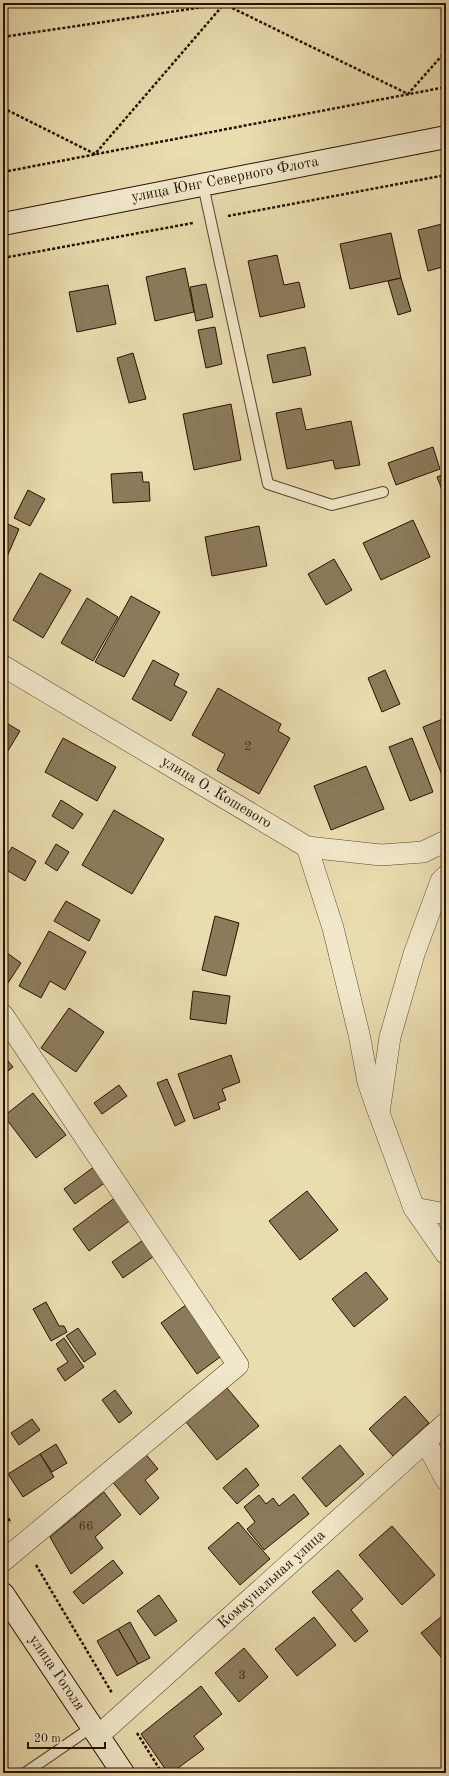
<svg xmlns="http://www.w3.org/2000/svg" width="449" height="1776" font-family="'Old Standard TT',serif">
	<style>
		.building { fill: #8b7b5b; stroke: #261100 }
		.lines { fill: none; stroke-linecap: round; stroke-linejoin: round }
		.service-casing { stroke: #57442c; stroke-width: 12 }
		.minor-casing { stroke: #57442c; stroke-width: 22 }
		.secondary-casing { stroke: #261100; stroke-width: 24 }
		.path { stroke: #261100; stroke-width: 2.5; stroke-dasharray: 3 2; stroke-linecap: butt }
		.service { stroke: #f1e8cb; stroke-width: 10 }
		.minor { stroke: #f1e8cb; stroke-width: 21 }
		.secondary { stroke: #f1e8cb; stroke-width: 22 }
		.labels { text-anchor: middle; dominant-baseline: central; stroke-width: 4; stroke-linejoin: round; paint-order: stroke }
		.number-label { font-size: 13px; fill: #3f2c17 }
		.street-label { font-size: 15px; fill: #261100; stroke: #f1e8cb }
	</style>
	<rect width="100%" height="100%" fill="#e9dcaf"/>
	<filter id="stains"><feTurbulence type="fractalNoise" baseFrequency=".005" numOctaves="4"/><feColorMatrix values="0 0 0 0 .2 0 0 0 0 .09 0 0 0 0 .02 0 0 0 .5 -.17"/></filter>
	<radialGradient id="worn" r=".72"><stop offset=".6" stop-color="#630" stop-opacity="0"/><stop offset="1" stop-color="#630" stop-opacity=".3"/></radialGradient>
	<!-- building -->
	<g class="building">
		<path d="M446 223V266L428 271 418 230Z"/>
		<path d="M391 233 401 278 350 289 340 244Z"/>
		<path d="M277 255 284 285 299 282 305 307 260 317 248 261Z"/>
		<path d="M185 268 194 312 155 321 146 277Z"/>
		<path d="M401 278 411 311 398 315 388 281Z"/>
		<path d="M206 284 213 317 196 321 190 287Z"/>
		<path d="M108 285 116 324 77 332 69 292Z"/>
		<path d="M215 327 222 364 206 368 198 330Z"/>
		<path d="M305 347 311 375 273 383 267 355Z"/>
		<path d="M133 353 146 399 129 403 117 358Z"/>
		<path d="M231 404 241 460 194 470 183 414Z"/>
		<path d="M301 408 306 430 351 421 360 465 335 469 333 460 287 469 276 413Z"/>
		<path d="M433 447 440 469 396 485 388 463Z"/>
		<path d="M142 472 143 482H149L150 501 113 503 111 474Z"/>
		<path d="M446 473V500L437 477Z"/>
		<path d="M28 490 45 499 30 526 14 518Z"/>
		<path d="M413 520 430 557 381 580 363 543Z"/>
		<path d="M3 522 19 529 3 566Z"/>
		<path d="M259 526 267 566 212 576 205 537Z"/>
		<path d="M334 559 352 590 326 605 308 574Z"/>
		<path d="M40 573 71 590 43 638 13 620Z"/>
		<path d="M131 596 160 612 124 677 95 662Z"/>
		<path d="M87 598 118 617 93 661 61 643Z"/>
		<path d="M153 660 179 674 174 685 187 692 171 721 132 699Z"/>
		<path d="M385 670 400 704 382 712 368 678Z"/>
		<path d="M218 688 281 724 278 731 290 738 259 794 217 770 225 754 192 735Z"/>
		<path d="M445 718 446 780H444L423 727Z"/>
		<path d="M3 721 20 731 3 759Z"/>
		<path d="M63 738 116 767 97 801 45 772Z"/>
		<path d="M412 738 433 792 410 801 389 747Z"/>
		<path d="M366 766 384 809 331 830 314 786Z"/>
		<path d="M61 800 83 814 73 829 52 816Z"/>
		<path d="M114 810 164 839 132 894 82 865Z"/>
		<path d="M56 844 69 852 57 871 45 863Z"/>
		<path d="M12 847 36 861 25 881 3 868V862Z"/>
		<path d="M66 901 100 920 89 941 54 921Z"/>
		<path d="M215 916 239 923 226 976 202 970Z"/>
		<path d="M49 931 86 952 65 990 50 981 41 998 19 986Z"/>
		<path d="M3 950 21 963 8 983 3 979Z"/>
		<path d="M193 991 230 996 226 1024 190 1019Z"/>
		<path d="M69 1008 104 1032 76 1072 41 1048Z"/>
		<path d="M3 1055 13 1067 3 1075Z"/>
		<path d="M231 1055 240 1082 222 1089 226 1100 218 1103 220 1109 194 1119 178 1074Z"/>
		<path d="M167 1079 185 1121 175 1126 157 1083Z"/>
		<path d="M119 1085 127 1096 102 1114 94 1103Z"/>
		<path d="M33 1093 66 1135 36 1158 4 1116Z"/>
		<path d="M95 1166 106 1182 75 1204 64 1189Z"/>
		<path d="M307 1191 338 1230 300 1260 269 1221Z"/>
		<path d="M116 1197 132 1219 89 1251 73 1229Z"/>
		<path d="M146 1238 157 1254 123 1278 112 1262Z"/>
		<path d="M366 1272 388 1299 354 1327 332 1299Z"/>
		<path d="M46 1302 59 1326H64L67 1332 51 1341 33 1309Z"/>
		<path d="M190 1302 227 1352 197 1374 161 1323Z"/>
		<path d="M78 1328 96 1354 84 1362 66 1336Z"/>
		<path d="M64 1338 84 1367 65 1381 57 1369 68 1362 56 1344Z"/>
		<path d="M227 1388 259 1426 217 1460 186 1422Z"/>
		<path d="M115 1390 132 1413 119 1423 102 1400Z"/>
		<path d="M405 1396 429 1423 393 1456 369 1429Z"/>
		<path d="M32 1419 40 1430 19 1445 11 1433Z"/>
		<path d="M56 1444 67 1463 52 1472 40 1454Z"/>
		<path d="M340 1445 364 1474 326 1507 302 1478Z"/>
		<path d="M144 1452 158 1469 145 1480 159 1498 140 1515 111 1480Z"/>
		<path d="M40 1454 54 1477 23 1497 8 1474Z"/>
		<path d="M246 1468 259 1485 237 1504 223 1488Z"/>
		<path d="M104 1492 121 1515 95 1537 103 1548 71 1574 50 1537Z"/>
		<path d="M294 1494 309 1514 264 1550 247 1529 255 1522 244 1507 259 1495 266 1504 273 1498 279 1506Z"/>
		<path d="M238 1522 270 1559 240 1585 208 1548Z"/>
		<path d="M392 1526 435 1575 402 1605 359 1555Z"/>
		<path d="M113 1560 123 1573 83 1604 73 1592Z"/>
		<path d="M338 1570 363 1599 351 1610 368 1631 355 1642 312 1592Z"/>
		<path d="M159 1595 177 1621 155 1636 137 1611Z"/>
		<path d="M446 1613V1663L421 1633Z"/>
		<path d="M314 1617 336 1645 297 1676 275 1649Z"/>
		<path d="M130 1622 150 1658 138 1664 118 1629Z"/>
		<path d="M118 1629 138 1664 117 1676 97 1641Z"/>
		<path d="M244 1648 268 1677 239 1702 215 1673Z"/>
		<path d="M201 1686 222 1714 194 1736 204 1749 171 1773H168L141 1734Z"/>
	</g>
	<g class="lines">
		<!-- service casing -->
		<g class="service-casing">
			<g id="service">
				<path d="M203 185 268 484 332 505 383 492"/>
				<path d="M25 1773 92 1727"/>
			</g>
		</g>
		<!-- minor casing -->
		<g class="minor-casing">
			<g id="minor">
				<path d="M3 666 307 847 381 855 423 852 446 841"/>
				<path d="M307 847 333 928 359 1034 368 1082 378 1111"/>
				<path d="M446 876 441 881 414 954 390 1037 379 1113 414 1208 446 1254"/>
				<path d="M3 1015 238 1365 3 1561"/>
				<path d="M414 1208 446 1214"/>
				<path d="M426 1442 446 1480"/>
				<path d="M98 1736 446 1423"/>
			</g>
		</g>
		<!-- secondary casing -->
		<g class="secondary-casing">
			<g id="secondary">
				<path d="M3 224 446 137"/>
				<path d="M3 1594 123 1773"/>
			</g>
		</g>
		<!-- path -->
		<g class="path">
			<path d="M3 37 230 3"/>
			<path d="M3 108 95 154 224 4 408 94 446 51"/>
			<path d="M3 172 446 87"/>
			<path d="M228 216 446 175"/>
			<path d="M3 258 193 223"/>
			<path d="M3 1510 11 1523"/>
			<path d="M36 1565 112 1693"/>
			<path d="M137 1733 162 1773"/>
		</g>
		<!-- service -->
		<use href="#service" class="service"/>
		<!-- minor -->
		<use href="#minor" class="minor"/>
		<!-- secondary -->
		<use href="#secondary" class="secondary"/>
	</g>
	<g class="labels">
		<!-- number labels -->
		<g class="number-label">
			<text x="248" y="746">2</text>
			<text x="86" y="1526">66</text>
			<text x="242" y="1675">3</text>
		</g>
		<!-- street labels -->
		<g class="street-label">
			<text transform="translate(225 180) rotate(-11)">улица Юнг Северного Флота</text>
			<text transform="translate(216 793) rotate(31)">улица О. Кошевого</text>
			<text transform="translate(272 1580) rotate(-42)">Коммунальная улица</text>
			<text transform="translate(56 1673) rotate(56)">улица Гоголя</text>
		</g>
	</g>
	<!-- margin -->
	<rect width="449" height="1776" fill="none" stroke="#e9dcaf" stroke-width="16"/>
	<rect x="4" y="4" width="441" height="1768" fill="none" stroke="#261100" stroke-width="2"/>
	<rect x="8" y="8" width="433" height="1760" fill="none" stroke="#261100"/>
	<!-- scale -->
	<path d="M28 1742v6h77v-6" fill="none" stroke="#261100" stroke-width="2"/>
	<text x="34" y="1742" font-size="12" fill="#261100" stroke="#f1e8cb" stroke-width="3" paint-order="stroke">20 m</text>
	<rect width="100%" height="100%" filter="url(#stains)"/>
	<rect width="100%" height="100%" fill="url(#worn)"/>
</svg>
